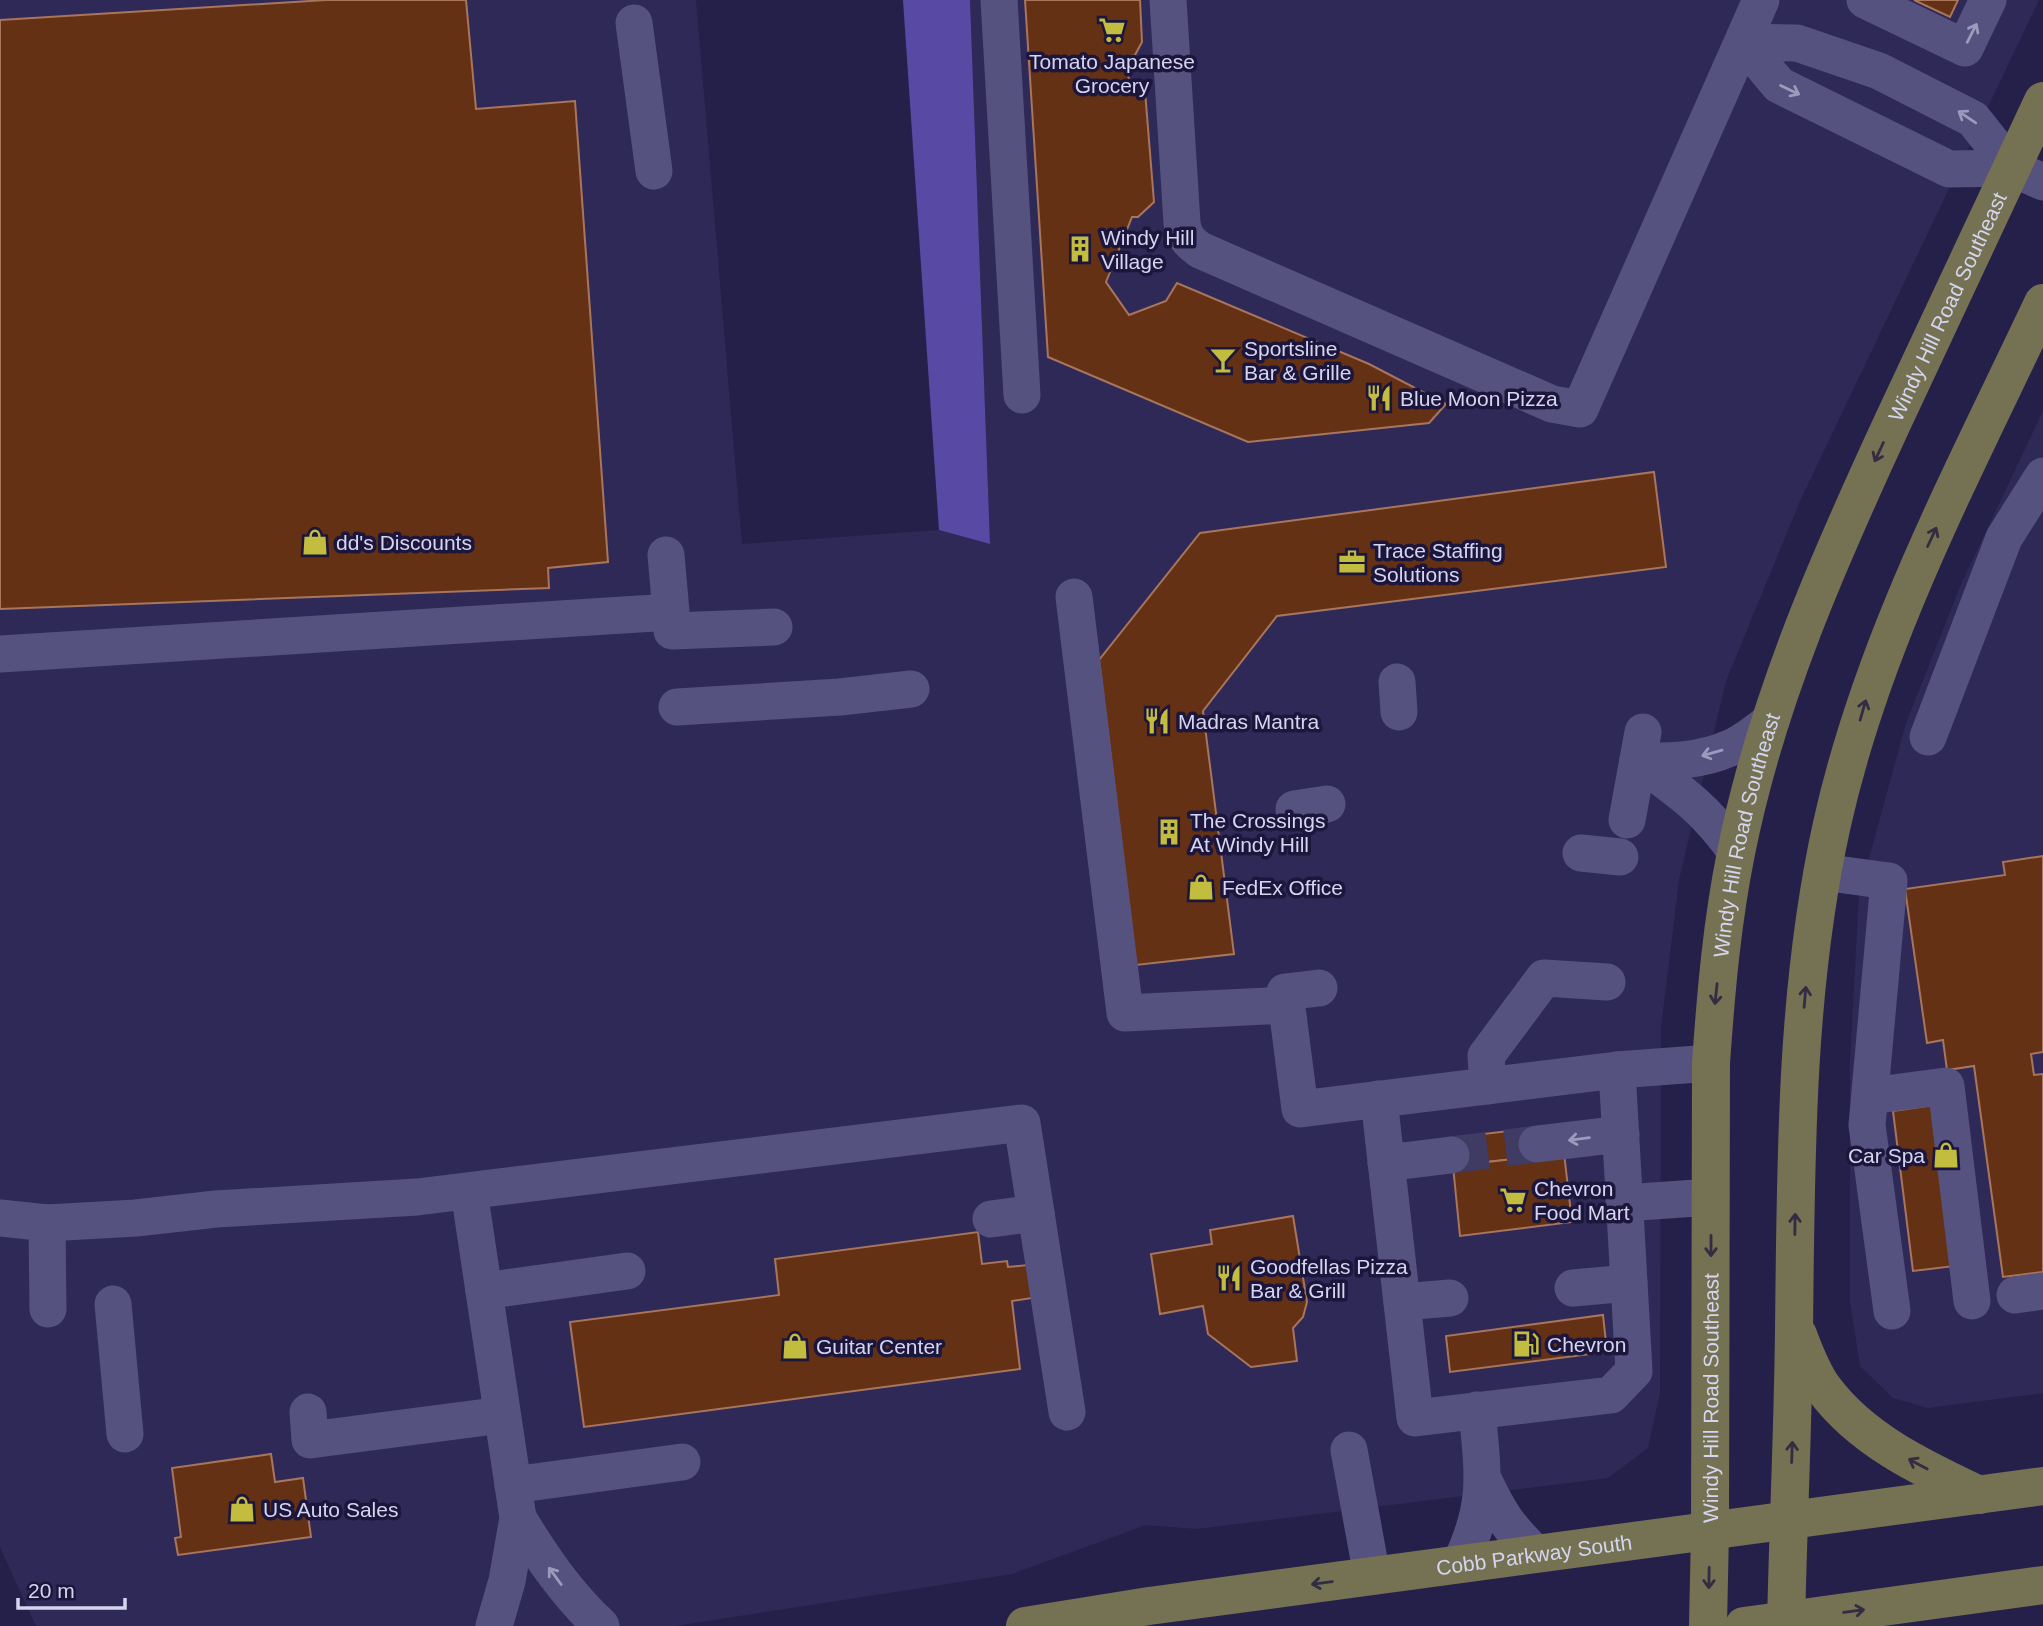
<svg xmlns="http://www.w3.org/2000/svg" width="2043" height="1626" font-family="Arial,sans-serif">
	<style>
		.built { fill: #2f2957 }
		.forest { fill: #5749a4 }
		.building { fill: #653115; stroke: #a8755d; stroke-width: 2 }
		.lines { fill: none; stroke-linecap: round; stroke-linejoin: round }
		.minor-tunnel { stroke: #3f3b62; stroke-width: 37; stroke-dasharray: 37 18; stroke-linecap: butt }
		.minor { stroke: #56527f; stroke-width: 37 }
		.major { stroke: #757153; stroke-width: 38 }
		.oneway { stroke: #9c9abd }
		.oneway2 { stroke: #322d42 }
		.labels { text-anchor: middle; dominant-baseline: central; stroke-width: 7; stroke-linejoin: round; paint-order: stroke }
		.poi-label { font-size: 21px; fill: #d5d5ef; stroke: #1c163d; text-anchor: start }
		.street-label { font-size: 21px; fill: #d5d5ef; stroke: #1c163d }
	</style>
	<rect width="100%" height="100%" fill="#252049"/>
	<!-- built -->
	<g class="built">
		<path d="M0 0H696L742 544 939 530 990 544 970 0H2039L1800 501 1726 681 1679 880 1661 1027 1660 1393 1648 1448 1608 1478 1197 1529 1146 1525 1012 1574 675 1626H36L0 1547Z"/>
		<path d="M2043 411V1393L1928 1408 1893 1398 1860 1366 1850 1301V1062L1859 895 1906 723 1962 582Z"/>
	</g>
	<!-- forest -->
	<path class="forest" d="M903 0H970L990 544 939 530Z"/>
	<!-- building -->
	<g class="building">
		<path d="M326 0H466L476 109 575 101 608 562 548 568 549 588 0 609V20Z"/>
		<path d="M1025 0H1140L1142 42 1135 55 1127 56 1129 83H1136L1145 91 1154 202 1138 217H1132L1106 282 1129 315 1166 301 1177 283 1369 364 1446 404 1429 423 1248 442 1048 357Z"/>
		<path d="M1914 0H1958L1950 17Z"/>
		<path d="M1654 472 1666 567 1277 616 1203 711 1234 954 1136 965 1099 660 1200 533Z"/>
		<path d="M2043 856V1052L2031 1054 2034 1075 2043 1074V1272L2003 1277 1974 1066 1947 1070 1943 1040 1927 1043 1905 889 2005 875 2003 862Z"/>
		<path d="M1934 1105 1955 1266 1913 1271 1893 1111Z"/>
		<path d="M1535 1128 1538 1156 1453 1166 1449 1138Z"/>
		<path d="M1564 1153 1572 1222 1460 1236 1453 1166Z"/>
		<path d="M1293 1216 1307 1302 1303 1317 1293 1328 1297 1361 1251 1367 1208 1334 1203 1306 1160 1314 1151 1254 1212 1244 1210 1230Z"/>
		<path d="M978 1232 982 1264 1007 1261 1008 1267 1028 1265 1032 1298 1012 1301 1020 1369 584 1427 570 1322 779 1295 775 1259Z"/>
		<path d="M1603 1315 1607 1352 1450 1372 1446 1336Z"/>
		<path d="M271 1454 275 1482 303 1478 311 1537 178 1555 175 1538 181 1537 172 1468Z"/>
	</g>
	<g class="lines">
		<!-- minor-tunnel -->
		<path class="minor-tunnel" d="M1451 1155 1537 1144"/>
		<!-- minor -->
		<g class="minor">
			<path d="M999 0 1022 395"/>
			<path d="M1168 0 1182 223C1184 237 1189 242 1200 250L1552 404 1580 409 1761 0"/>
			<path d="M1865 0 1965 48 1988 0"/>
			<path d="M634 23 654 171"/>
			<path d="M1743 42 1779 85 1949 169 2012 168 2043 182"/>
			<path d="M1743 42 1797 43 1879 71 1973 119 2012 168"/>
			<path d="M1074 597 1125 1013 1286 1005"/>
			<path d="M672 631 774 627"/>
			<path d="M0 654 671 612 666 555"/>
			<path d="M1397 682 1399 712"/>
			<path d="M677 707 840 697 911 689"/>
			<path d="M1928 737 2004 538 2043 476"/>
			<path d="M1638 761C1669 762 1701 761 1730 748 1745 742 1758 730 1771 721"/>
			<path d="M1638 761C1681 792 1705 808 1736 852"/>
			<path d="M1294 809 1327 804"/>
			<path d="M1627 820 1643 732"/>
			<path d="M1581 853 1620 857"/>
			<path d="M1822 872 1889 881 1867 1125 1892 1311"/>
			<path d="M1319 988 1285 992 1300 1109 1617 1070 1711 1063"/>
			<path d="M1488 1086 1486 1056 1544 978 1607 982"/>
			<path d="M1870 1096 1946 1086 1972 1301"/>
			<path d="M1379 1099 1415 1418 1611 1395 1634 1371 1617 1070"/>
			<path d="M1537 1144 1621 1134"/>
			<path d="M1386 1163 1451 1155"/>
			<path d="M469 1191 518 1518 507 1581 494 1626"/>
			<path d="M1624 1203 1711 1197"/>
			<path d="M0 1218 47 1223 136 1218 216 1209 417 1197 1022 1123 1067 1412"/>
			<path d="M991 1219 1036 1213"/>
			<path d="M47 1223 48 1309"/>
			<path d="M1573 1288 1629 1283"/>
			<path d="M484 1291 627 1271"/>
			<path d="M2015 1295 2043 1291"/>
			<path d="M1402 1302 1450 1298"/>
			<path d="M113 1304 125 1434"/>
			<path d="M308 1412 310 1440 502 1415"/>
			<path d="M1349 1450 1372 1576"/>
			<path d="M1484 1481C1500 1515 1509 1528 1536 1554"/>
			<path d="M513 1485 682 1462"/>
			<path d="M518 1518C542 1558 567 1594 601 1626"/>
			<path d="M1460 1564C1489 1504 1483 1474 1477 1410"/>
		</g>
		<!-- major -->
		<g class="major">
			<path d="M1798 1335C1805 1353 1812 1373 1824 1389 1862 1440 1922 1468 1979 1495"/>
			<path id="s1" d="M1025 1626 1149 1606 2043 1486"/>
			<path id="s2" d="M1708 1626 1710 1531 1711 1063C1716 992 1722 922 1736 853 1766 701 1830 557 1895 417 1944 312 1994 207 2043 101"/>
			<path d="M1744 1626 2043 1585"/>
			<path d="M1786 1626C1788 1527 1793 1429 1794 1330 1796 1161 1795 991 1832 824 1873 640 1963 473 2043 303"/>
		</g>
	</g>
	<!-- one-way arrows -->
	<defs><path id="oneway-shaft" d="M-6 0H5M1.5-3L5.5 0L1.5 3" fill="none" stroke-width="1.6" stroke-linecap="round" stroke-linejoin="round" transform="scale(1.75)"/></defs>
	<g class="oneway">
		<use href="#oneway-shaft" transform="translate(1972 33) rotate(-63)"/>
		<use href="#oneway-shaft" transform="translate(1790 90) rotate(26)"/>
		<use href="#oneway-shaft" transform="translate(1967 117) rotate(-146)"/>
		<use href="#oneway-shaft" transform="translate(1712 753) rotate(164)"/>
		<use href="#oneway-shaft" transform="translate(1579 1139) rotate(173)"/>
		<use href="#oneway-shaft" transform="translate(555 1576) rotate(-126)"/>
	</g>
	<g class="oneway2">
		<use href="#oneway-shaft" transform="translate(1879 452) rotate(115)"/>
		<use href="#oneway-shaft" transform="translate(1932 537) rotate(-65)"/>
		<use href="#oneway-shaft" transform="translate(1863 710) rotate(-74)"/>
		<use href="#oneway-shaft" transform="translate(1716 994) rotate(96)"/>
		<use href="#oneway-shaft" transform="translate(1805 997) rotate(-85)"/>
		<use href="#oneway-shaft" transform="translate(1795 1224) rotate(-89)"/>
		<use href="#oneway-shaft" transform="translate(1711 1246) rotate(90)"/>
		<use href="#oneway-shaft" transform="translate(1792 1452) rotate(-88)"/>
		<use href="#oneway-shaft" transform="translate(1918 1464) rotate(-152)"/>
		<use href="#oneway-shaft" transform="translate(1709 1578) rotate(91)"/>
		<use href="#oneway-shaft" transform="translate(1322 1583) rotate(172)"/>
		<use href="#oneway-shaft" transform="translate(1854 1611) rotate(-8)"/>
	</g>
	<!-- icons -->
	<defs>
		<g id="supermarket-bare" transform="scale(2.1)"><path d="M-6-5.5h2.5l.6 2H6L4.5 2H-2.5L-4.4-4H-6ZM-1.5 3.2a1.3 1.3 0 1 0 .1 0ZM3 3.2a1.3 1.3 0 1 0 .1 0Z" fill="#c2bd3f" stroke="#1c163d" stroke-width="2.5" paint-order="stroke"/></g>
		<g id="building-bare" transform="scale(2.1)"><path d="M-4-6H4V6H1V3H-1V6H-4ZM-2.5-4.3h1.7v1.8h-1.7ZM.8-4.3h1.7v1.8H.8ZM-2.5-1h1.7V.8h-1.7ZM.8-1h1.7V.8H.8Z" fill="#c2bd3f" stroke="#1c163d" stroke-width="2.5" paint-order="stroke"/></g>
		<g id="bar-bare" transform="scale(2.1)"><path d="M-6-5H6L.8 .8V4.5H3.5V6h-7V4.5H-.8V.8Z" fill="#c2bd3f" stroke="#1c163d" stroke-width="2.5" paint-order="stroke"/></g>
		<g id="restaurant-bare" transform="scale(2.1)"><path d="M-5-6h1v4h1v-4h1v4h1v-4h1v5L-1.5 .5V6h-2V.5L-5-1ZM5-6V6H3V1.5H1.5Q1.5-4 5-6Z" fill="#c2bd3f" stroke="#1c163d" stroke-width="2.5" paint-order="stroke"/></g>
		<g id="shop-bare" transform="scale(2.1)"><path d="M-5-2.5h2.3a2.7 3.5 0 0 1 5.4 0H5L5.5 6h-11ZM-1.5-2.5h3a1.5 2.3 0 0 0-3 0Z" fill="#c2bd3f" stroke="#1c163d" stroke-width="2.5" paint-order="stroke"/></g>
		<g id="office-bare" transform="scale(2.1)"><path d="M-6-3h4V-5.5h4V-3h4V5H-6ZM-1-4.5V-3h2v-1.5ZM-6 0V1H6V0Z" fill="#c2bd3f" stroke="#1c163d" stroke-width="2.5" paint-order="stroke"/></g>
		<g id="fuel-bare" transform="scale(2.1)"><path d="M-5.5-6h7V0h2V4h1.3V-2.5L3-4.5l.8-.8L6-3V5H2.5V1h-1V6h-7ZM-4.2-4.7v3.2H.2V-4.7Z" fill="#c2bd3f" stroke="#1c163d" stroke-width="2.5" paint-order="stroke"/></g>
	</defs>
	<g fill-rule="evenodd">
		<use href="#supermarket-bare" x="1112" y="30"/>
		<use href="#building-bare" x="1080" y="249"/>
		<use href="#bar-bare" x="1223" y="360"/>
		<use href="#restaurant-bare" x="1379" y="398"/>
		<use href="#shop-bare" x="315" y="542"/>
		<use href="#office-bare" x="1352" y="562"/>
		<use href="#restaurant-bare" x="1157" y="721"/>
		<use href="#building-bare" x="1169" y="832"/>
		<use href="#shop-bare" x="1201" y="887"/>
		<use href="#shop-bare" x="1946" y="1155"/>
		<use href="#supermarket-bare" x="1513" y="1200"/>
		<use href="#restaurant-bare" x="1229" y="1278"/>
		<use href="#fuel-bare" x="1526" y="1344"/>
		<use href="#shop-bare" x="795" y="1346"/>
		<use href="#shop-bare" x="242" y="1509"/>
	</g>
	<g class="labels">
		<!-- poi labels -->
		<g class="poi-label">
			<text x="1112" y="61" text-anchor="middle">Tomato Japanese<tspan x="1112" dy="24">Grocery</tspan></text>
			<text x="1101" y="237">Windy Hill<tspan x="1101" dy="24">Village</tspan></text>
			<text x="1244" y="348">Sportsline<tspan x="1244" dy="24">Bar &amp; Grille</tspan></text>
			<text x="1400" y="398">Blue Moon Pizza</text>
			<text x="336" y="542">dd's Discounts</text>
			<text x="1373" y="550">Trace Staffing<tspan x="1373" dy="24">Solutions</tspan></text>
			<text x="1178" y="721">Madras Mantra</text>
			<text x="1190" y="820">The Crossings<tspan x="1190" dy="24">At Windy Hill</tspan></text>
			<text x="1222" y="887">FedEx Office</text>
			<text x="1925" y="1155" text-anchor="end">Car Spa</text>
			<text x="1534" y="1188">Chevron<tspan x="1534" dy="24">Food Mart</tspan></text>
			<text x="1250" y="1266">Goodfellas Pizza<tspan x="1250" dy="24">Bar &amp; Grill</tspan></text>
			<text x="1547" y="1344">Chevron</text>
			<text x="816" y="1346">Guitar Center</text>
			<text x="263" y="1509">US Auto Sales</text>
		</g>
		<!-- street labels -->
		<g class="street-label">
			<text stroke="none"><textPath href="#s2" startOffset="1362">Windy Hill Road Southeast</textPath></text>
			<text stroke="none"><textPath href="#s2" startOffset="794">Windy Hill Road Southeast</textPath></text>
			<text stroke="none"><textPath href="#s2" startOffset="228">Windy Hill Road Southeast</textPath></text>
			<text stroke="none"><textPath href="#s1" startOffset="514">Cobb Parkway South</textPath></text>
		</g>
	</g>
	<!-- scale -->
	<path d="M18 1598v10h107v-10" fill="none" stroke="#d5d5ef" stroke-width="3.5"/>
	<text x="28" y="1598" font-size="21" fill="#d5d5ef" stroke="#1c163d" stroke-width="5" paint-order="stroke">20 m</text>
</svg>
